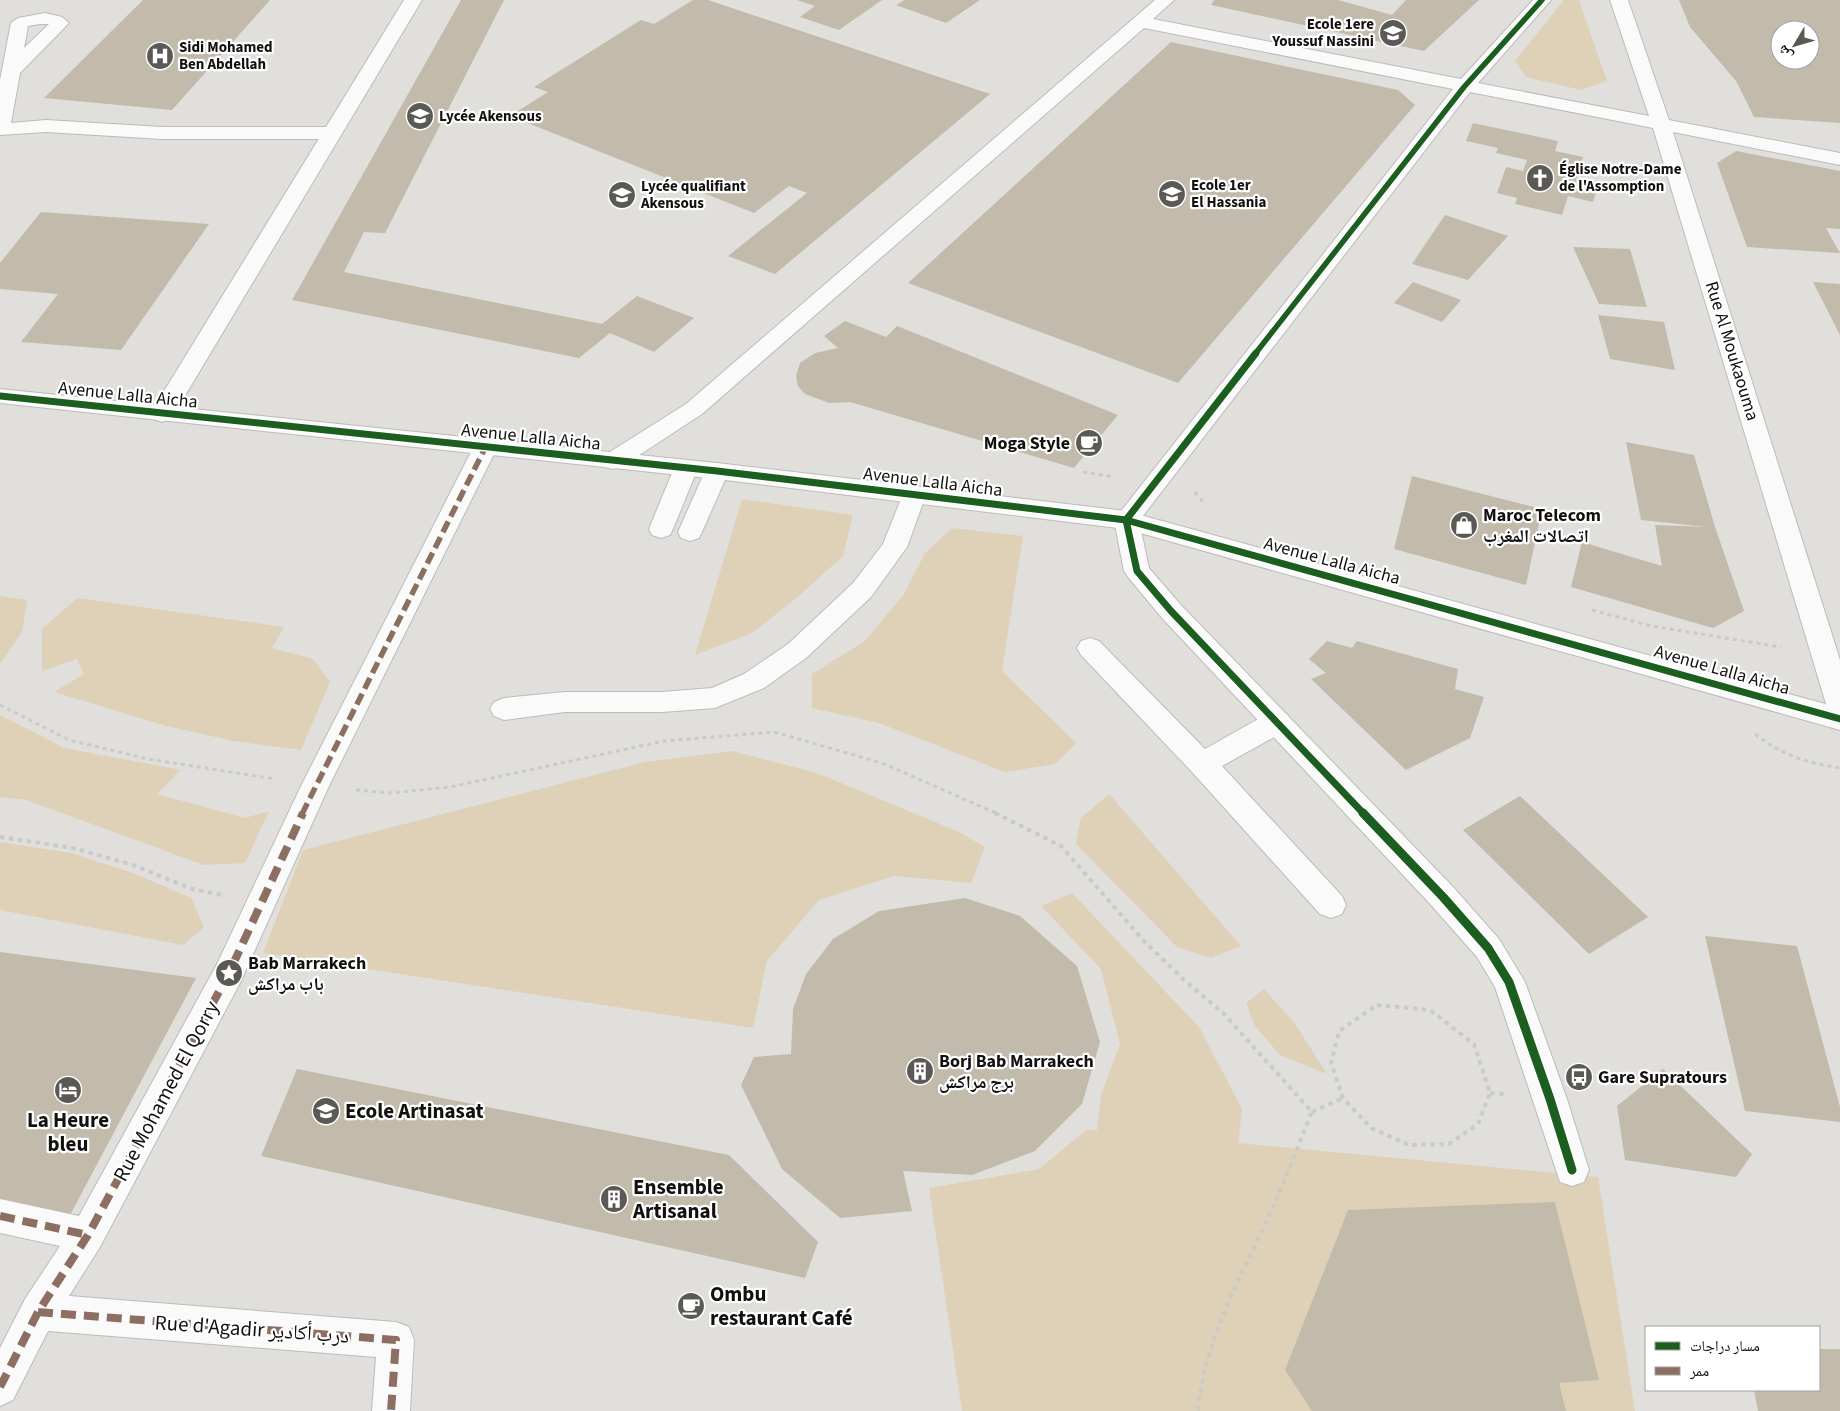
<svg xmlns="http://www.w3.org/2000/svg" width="1840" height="1411" font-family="'Source Sans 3','Noto Naskh Arabic',sans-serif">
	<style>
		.green { fill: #ded1b7 }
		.building { fill: #c2baab; fill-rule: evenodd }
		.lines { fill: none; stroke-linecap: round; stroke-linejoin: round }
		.lane-casing { stroke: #bdbbb9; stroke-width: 2 }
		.street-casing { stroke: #bdbbb9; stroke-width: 2 }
		.secondary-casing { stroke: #bdbbb9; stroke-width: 2 }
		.path-far1 { stroke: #cacac9; stroke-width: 3; stroke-dasharray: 4 4; stroke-linecap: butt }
		.path { stroke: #cacac9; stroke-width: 4; stroke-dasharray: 4.5 4.5; stroke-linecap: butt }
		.lane { fill: #fafafa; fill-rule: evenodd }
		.street { fill: #fafafa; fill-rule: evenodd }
		.secondary { fill: #fafafa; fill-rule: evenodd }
		.quiet-far1 { stroke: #8d6e63; stroke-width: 5.5; stroke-dasharray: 12 5.5; stroke-linecap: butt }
		.quiet { stroke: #8d6e63; stroke-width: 8; stroke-dasharray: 15 8; stroke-linecap: butt }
		.cycleway-far2-casing { stroke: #fff; stroke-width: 8 }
		.cycleway-far1-casing { stroke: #fff; stroke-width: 10 }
		.cycleway-casing { stroke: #fff; stroke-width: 12 }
		.cycleway-far2 { stroke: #1b5e20; stroke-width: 5.5 }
		.cycleway-far1 { stroke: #1b5e20; stroke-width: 7 }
		.cycleway { stroke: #1b5e20; stroke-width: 9 }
		.labels { text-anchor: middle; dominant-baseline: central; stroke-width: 4.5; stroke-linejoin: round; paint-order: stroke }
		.far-poi-label { font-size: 15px; font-weight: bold; fill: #13110f; stroke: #fff; text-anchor: start }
		.street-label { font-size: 18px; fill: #13110f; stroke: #fff }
		.poi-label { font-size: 18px; font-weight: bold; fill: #13110f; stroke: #fff; text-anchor: start }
		.near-street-label { font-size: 21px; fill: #13110f; stroke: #fff }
		.near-poi-label { font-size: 21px; font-weight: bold; fill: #13110f; stroke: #fff; text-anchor: start }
	</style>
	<rect width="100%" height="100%" fill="#e1dfdb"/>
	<!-- green -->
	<g class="green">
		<path d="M1564 0H1579L1607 81 1581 90 1526 77 1515 61Z"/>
		<path d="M742 499 853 515 843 556 799 596 752 633 695 655Z"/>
		<path d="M952 528 1023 536 1002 671 1076 743 1055 764 1005 772 879 723 812 708V674L865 641 904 594 925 553Z"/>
		<path d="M0 596 27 600 22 632 0 664Z"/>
		<path d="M77 598 284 627 272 648 313 659 330 682 301 750 234 741 166 726 54 692 84 674 77 659 42 671V629Z"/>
		<path d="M0 715 64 748 181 770 157 794 245 818 269 811 245 863 204 865 26 800 0 797Z"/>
		<path d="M732 751 817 773 959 832 985 847 971 883 894 876 819 900 767 961 753 1028 263 953 303 850 645 762Z"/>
		<path d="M1109 794 1241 946 1211 958 1177 947 1076 844 1081 818Z"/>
		<path d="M0 842 71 853 133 873 191 898 204 927 183 945 0 910Z"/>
		<path d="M1072 893 1199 1027 1242 1109 1238 1143 1598 1177 1635 1411H962L929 1188 1039 1169 1086 1130H1097L1101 1095 1120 1044 1101 969 1041 906Z"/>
		<path d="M1264 989 1296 1025 1327 1074 1280 1055 1255 1026 1246 1003Z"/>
	</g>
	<!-- building -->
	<g class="building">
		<path d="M143 0H270L172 110 44 98Z"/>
		<path d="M461 0H504L385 233 364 232 344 272 602 324 637 296 694 318 654 352 610 333 579 358 292 300Z"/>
		<path d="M693 0H708L990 94 775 274 728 256 807 193 789 186 754 213 510 116 548 92 534 87 641 20 654 24Z"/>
		<path d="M797 0H882L839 30 800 17 815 6Z"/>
		<path d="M905 0H980L946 23 896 5Z"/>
		<path d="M1214 0H1338L1392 15 1406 0H1479L1424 51 1211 5Z"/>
		<path d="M1679 0H1840V123L1754 117 1736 81 1690 27ZM1780 30H1810V60H1780Z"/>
		<path d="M1171 42 1398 90 1415 105 1178 383 908 283Z"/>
		<path d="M1473 123 1558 141 1555 151 1583 157 1575 184 1597 189 1593 202 1568 196 1562 215 1515 204 1517 198 1497 193 1506 167 1523 171 1527 160 1496 153 1498 148 1466 141Z"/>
		<path d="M1736 151 1840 171V229L1826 228 1840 253 1747 247 1717 163Z"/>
		<path d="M41 212 209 224 121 350 21 342 58 294 0 289V263Z"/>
		<path d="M1445 215 1508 236 1468 280 1412 264Z"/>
		<path d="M1573 247 1630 249 1647 307 1599 304Z"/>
		<path d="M1413 282 1461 300 1442 322 1394 303Z"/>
		<path d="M1813 282 1840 284V335Z"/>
		<path d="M1598 315 1664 322 1675 370 1610 359Z"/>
		<path d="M845 321 886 337 897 326 1118 415 1074 468 850 402 829 403 805 394 798 386 796 376 800 363 815 353 838 348 824 336Z"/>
		<path d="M1626 442 1694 455 1715 527 1744 611 1713 628 1571 587 1582 542 1662 566 1655 525 1708 527 1641 520Z"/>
		<path d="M1412 476 1542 509 1526 585 1394 549Z"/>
		<path d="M1327 641 1352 648 1357 641 1458 669 1455 689 1484 697 1470 738 1406 770 1311 679 1326 673 1309 659Z"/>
		<path d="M1520 796 1648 917 1589 954 1463 830Z"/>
		<path d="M965 898 1020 916 1077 966 1100 1042 1082 1104 1035 1151 972 1175 903 1171 912 1211 840 1218 782 1169 741 1085 754 1057 791 1054 793 1009 806 974 833 939 879 911Z"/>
		<path d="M1705 936 1797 946 1840 1107V1122L1745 1111Z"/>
		<path d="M0 952 196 978 70 1215 0 1202Z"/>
		<path d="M297 1069 729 1155 818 1242 805 1278 261 1156Z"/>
		<path d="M1663 1069 1752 1154 1736 1177 1625 1160 1617 1106Z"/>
		<path d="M1555 1202 1599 1380 1559 1383 1566 1411H1312L1285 1370 1348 1210Z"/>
		<path d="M1819 1349H1840V1411H1758L1754 1390H1819Z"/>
	</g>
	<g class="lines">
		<!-- lane casing -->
		<g class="lane-casing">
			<g id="lane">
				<path d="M45 13 62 17 69 23 20 73 11 123 46 120 162 127H332L339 129 342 133 339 137 332 139H162L46 132 0 135V80L11 23 18 18ZM40 24H49L24 48 28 26Z"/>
				<path d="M686 460 694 462 698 468 673 529 670 535 661 538 652 535 649 529 674 468 678 462Z"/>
				<path d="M717 463 726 465 729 471 702 532 699 538 690 541 681 538 678 532 705 471 708 465Z"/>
				<path d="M914 487 923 489 926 495 907 547 871 597 806 658 764 688 715 708 662 712H565L504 720 494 716 490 709 494 702 504 698 565 692H662L712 688 744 674 788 644 853 583 883 544 905 489Z"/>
				<path d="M1090 638 1099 641 1205 749 1267 714 1277 711 1287 714 1291 722 1287 730 1222 766 1342 896 1346 905 1342 914 1331 918 1320 914 1192 772 1081 655 1077 648 1081 641Z"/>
			</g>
		</g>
		<!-- street casing -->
		<g class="street-casing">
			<g id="street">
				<path d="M404 0H422L174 414 170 419 162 422 154 419 150 414Z"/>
				<path d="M1155 0H1174L1153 19 1461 79 1533 0H1551L1478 83 1649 116 1610 0H1628L1669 120 1840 153V165L1673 132 1840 660V715L1830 711 1826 704 1653 128 1470 92 1139 521 1149 568 1180 604 1454 888 1499 939 1525 982 1567 1099 1589 1170 1584 1182 1572 1186 1560 1182 1495 987 1477 957 1432 906 1162 618 1128 577 1124 571 1114 520 1453 89 1144 28 702 414 621 467 613 469 605 467 601 461 605 455 686 404Z"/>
				<path d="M485 440 493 442 497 448 329 786 240 983 100 1247 69 1296 396 1322 409 1327 414 1340 410 1411H372L376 1357 48 1331 13 1400 0 1406V1348L25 1299 60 1246 0 1233V1199L79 1216 217 964 301 786 473 448 477 442Z"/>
			</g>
		</g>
		<!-- secondary casing -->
		<g class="secondary-casing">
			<path id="secondary" d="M0 389 717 463 1126 511 1840 708V730L1126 529 717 479 0 403Z"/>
		</g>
		<!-- path-far1 -->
		<g class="path-far1">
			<path d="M1083 472 1115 477"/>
			<path d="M1195 492 1205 504"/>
			<path d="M1592 610 1651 626 1781 647"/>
			<path d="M0 705 69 740 148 759 275 779"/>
			<path d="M1755 734C1783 756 1805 762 1840 768"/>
			<path d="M356 790 390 793 450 787 664 741 774 732 882 763 998 814"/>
		</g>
		<!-- path -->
		<g class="path">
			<path d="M995 813 1061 846 1144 941 1183 979 1223 1013 1312 1112C1298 1145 1286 1179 1271 1211 1241 1277 1205 1338 1198 1411"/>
			<path d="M0 837 73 848 133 865 192 889 222 895"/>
			<path d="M1377 1005 1430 1010 1474 1044 1490 1093 1478 1124 1449 1144 1409 1145 1371 1128 1343 1098 1331 1063 1339 1031Z"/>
			<path d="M1490 1093 1505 1094"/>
			<path d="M1312 1112 1343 1098"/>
		</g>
		<!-- lane -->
		<use href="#lane" class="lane"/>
		<!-- street -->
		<use href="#street" class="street"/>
		<!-- secondary -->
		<use href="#secondary" class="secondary"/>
		<!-- quiet-far1 -->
		<path class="quiet-far1" d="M302 814 485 448"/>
		<!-- quiet -->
		<g class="quiet">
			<path d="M0 1216 88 1235"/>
			<path d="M38 1312 396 1340 391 1411"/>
			<path d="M0 1387 38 1312 88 1235 229 973 303 813"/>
		</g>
		<!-- cycleway-far2 casing -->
		<g class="cycleway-far2-casing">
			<path id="cycleway-far2" d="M1255 354 1464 87 1542 0"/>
		</g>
		<!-- cycleway-far1 casing -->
		<g class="cycleway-far1-casing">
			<g id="cycleway-far1">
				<path d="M1256 353 1126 520 1137 571 1171 611 1364 814"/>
				<path d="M0 396 717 471 1126 520 1840 719"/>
			</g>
		</g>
		<!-- cycleway casing -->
		<g class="cycleway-casing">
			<path id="cycleway" d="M1363 813 1443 897 1488 948 1509 982 1550 1099 1572 1170"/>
		</g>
		<!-- cycleway-far2 -->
		<use href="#cycleway-far2" class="cycleway-far2"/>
		<!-- cycleway-far1 -->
		<use href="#cycleway-far1" class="cycleway-far1"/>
		<!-- cycleway -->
		<use href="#cycleway" class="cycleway"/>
	</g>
	<!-- icons -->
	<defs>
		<g id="school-disc" transform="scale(1.4375)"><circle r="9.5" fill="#5b5956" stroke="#fff"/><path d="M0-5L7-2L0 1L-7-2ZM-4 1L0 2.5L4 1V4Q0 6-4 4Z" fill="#fff"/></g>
		<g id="hospital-disc" transform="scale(1.4375)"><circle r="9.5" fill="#5b5956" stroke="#fff"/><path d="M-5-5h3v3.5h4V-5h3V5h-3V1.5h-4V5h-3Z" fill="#fff"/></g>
		<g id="church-disc" transform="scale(1.4375)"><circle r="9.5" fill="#5b5956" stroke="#fff"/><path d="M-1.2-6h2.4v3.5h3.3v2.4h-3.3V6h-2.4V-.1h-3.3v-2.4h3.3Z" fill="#fff"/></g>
		<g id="cafe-disc" transform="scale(1.4375)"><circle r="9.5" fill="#5b5956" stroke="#fff"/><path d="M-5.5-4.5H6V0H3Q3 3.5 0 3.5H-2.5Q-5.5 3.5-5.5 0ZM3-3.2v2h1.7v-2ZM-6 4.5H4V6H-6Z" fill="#fff"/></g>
		<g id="shop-disc" transform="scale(1.4375)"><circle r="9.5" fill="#5b5956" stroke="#fff"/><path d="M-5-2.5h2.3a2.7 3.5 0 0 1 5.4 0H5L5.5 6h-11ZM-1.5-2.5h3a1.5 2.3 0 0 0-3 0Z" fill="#fff"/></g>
		<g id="sight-disc" transform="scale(1.4375)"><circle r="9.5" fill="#5b5956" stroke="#fff"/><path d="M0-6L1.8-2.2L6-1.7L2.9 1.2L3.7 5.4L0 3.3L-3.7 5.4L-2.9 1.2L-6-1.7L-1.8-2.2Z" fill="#fff"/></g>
		<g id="building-disc" transform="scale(1.4375)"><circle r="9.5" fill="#5b5956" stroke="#fff"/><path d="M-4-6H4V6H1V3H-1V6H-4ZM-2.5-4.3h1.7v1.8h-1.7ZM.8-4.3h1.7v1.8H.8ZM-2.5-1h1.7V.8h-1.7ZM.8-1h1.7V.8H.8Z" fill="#fff"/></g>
		<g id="bus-disc" transform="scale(1.4375)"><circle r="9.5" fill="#5b5956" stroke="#fff"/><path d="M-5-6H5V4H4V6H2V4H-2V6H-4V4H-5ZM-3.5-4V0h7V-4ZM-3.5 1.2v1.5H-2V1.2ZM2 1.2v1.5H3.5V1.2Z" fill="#fff"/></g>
		<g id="hotel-disc" transform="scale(1.4375)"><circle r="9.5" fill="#5b5956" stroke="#fff"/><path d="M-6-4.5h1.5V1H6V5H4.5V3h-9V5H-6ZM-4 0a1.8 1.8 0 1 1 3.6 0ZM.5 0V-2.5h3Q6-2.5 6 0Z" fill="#fff"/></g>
	</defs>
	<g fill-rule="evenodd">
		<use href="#school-disc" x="1393" y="33"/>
		<use href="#hospital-disc" x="160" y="56"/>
		<use href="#school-disc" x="420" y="116"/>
		<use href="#church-disc" x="1540" y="178"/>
		<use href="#school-disc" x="1172" y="194"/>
		<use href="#school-disc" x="622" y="195"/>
		<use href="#cafe-disc" x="1089" y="443"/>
		<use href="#shop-disc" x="1464" y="525"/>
		<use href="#sight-disc" x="229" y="973"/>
		<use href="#building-disc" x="920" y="1071"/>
		<use href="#bus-disc" x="1579" y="1077"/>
		<use href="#hotel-disc" x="68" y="1090"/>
		<use href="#school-disc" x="326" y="1111"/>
		<use href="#building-disc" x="614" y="1199"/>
		<use href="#cafe-disc" x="691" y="1306"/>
	</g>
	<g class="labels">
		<!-- far-poi labels -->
		<g class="far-poi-label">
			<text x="1374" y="24" text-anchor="end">Ecole 1ere<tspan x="1374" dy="17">Youssuf Nassini</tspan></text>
			<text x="179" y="47">Sidi Mohamed<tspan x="179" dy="17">Ben Abdellah</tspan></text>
			<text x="439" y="116">Lycée Akensous</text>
			<text x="1559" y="169">Église Notre-Dame<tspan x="1559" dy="17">de l'Assomption</tspan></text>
			<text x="1191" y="185">Ecole 1er<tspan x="1191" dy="17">El Hassania</tspan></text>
			<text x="641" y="186">Lycée qualifiant<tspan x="641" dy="17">Akensous</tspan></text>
		</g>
		<!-- street labels -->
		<g class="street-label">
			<text transform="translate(1732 351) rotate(73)">Rue Al Moukaouma</text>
			<text transform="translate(128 395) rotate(6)">Avenue Lalla Aicha</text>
			<text transform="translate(531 437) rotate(6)">Avenue Lalla Aicha</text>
			<text transform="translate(933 482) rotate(7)">Avenue Lalla Aicha</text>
			<text transform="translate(1332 561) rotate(15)">Avenue Lalla Aicha</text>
			<text transform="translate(1722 670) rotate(16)">Avenue Lalla Aicha</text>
		</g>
		<!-- poi labels -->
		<g class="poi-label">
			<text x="1070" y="443" text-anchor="end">Moga Style</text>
			<text x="1483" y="515">Maroc Telecom<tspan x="1483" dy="21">اتصالات المغرب</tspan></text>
			<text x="248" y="963">Bab Marrakech<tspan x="248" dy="21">باب مراكش</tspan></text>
			<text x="939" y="1061">Borj Bab Marrakech<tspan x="939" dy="21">برج مراكش</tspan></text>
			<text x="1598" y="1077">Gare Supratours</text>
		</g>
		<!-- near-street labels -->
		<g class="near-street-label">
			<text transform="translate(166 1091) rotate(-62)">Rue Mohamed El Qorry</text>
			<text transform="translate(252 1329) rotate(4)">Rue d'Agadir درب أكادير</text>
		</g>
		<!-- near-poi labels -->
		<g class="near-poi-label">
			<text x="345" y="1111">Ecole Artinasat</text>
			<text x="68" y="1120" text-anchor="middle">La Heure<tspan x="68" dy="24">bleu</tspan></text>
			<text x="633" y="1187">Ensemble<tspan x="633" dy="24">Artisanal</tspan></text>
			<text x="710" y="1294">Ombu<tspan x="710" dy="24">restaurant Café</tspan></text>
		</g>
	</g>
	<!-- legend -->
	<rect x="1645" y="1326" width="175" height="65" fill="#ffffff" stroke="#a1a09f"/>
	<rect x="1655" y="1342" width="25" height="8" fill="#1b5e20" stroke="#a1a09f"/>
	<text x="1690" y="1351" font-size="15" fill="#13110f">مسار دراجات</text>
	<rect x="1655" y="1367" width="25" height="8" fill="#8d6e63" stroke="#a1a09f"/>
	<text x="1690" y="1376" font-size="15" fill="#13110f">ممر</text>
	<!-- north arrow -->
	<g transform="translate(1795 45) rotate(232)"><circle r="24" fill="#ffffff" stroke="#a1a09f"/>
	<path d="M0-4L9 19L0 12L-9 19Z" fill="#5b5956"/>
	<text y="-8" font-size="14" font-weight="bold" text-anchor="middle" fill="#13110f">ش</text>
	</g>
</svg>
